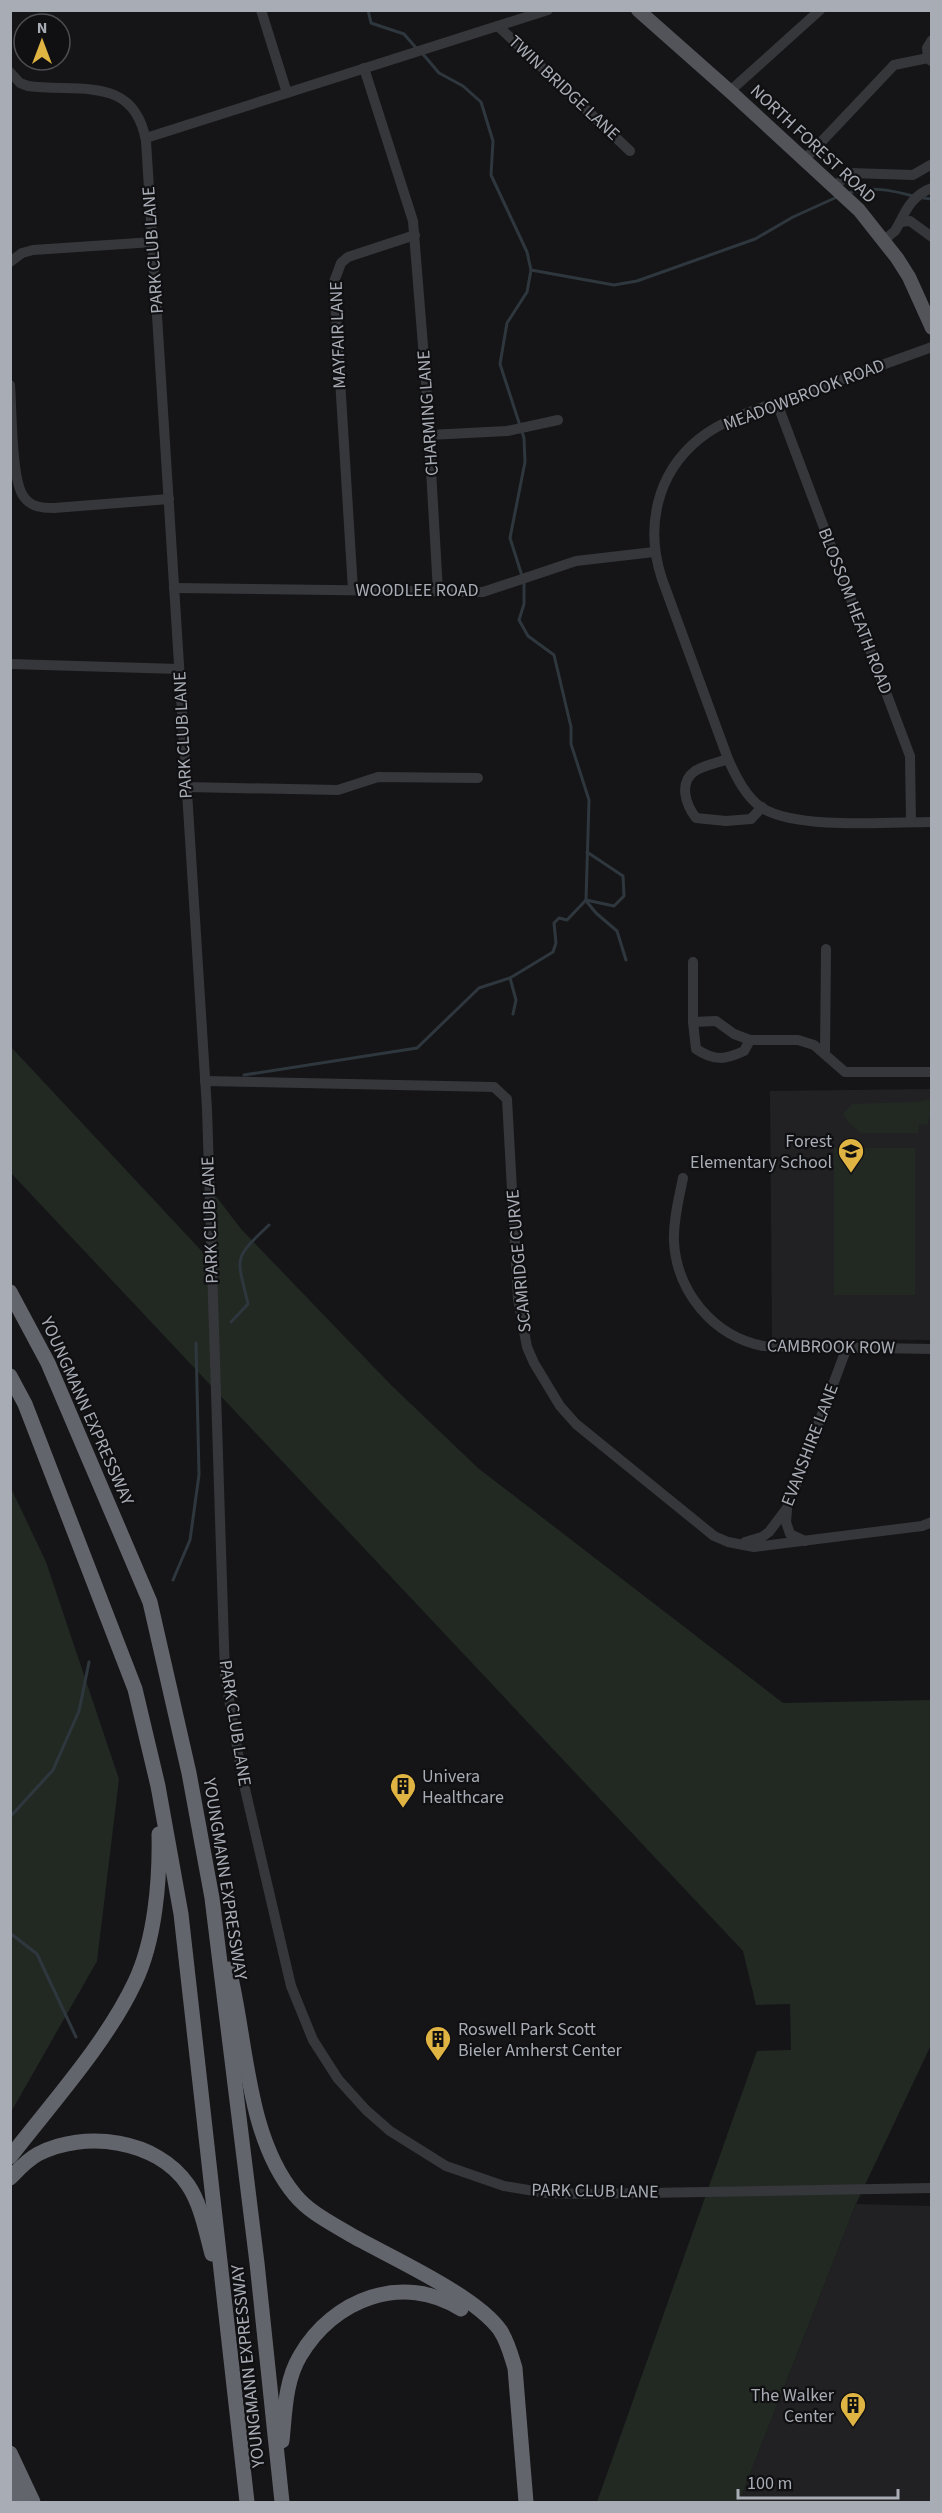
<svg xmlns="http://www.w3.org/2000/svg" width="942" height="2513" font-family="'Source Sans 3',sans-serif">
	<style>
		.built { fill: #212123 }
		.green { fill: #222923 }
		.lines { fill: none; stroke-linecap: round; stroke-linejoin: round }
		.stream { stroke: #2f373e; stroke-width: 3 }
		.minor { stroke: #36373b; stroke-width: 10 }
		.major { stroke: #53545a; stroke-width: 14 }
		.highway { stroke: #63656c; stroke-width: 15 }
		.labels { text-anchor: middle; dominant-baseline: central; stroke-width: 4.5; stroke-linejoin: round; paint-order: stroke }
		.street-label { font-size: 18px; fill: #a8acb5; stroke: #101012 }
		.poi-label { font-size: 18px; fill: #a8acb5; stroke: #101012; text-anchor: end }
	</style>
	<rect width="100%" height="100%" fill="#151517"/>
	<!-- built -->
	<g class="built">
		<path d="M931 1089V1340L772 1339 770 1091Z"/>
		<path d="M856 2204 931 2206V2501L739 2502Z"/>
	</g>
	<!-- green -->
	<g class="green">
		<path d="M11 1047 211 1261 209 1187 241 1229 391 1385 478 1468 783 1703 931 1700V2045L856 2204 739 2502H597L757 2051 791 2050 790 2004 756 2005 743 1951 11 1173Z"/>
		<path d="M931 1099V1116L929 1117 928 1125 919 1124 918 1133H861L848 1122 843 1114 852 1104 916 1102Z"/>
		<rect x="834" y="1148" width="81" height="147"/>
		<path d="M10 1486 46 1562 119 1779 97 1961 11 2112Z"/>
	</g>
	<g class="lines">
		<!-- stream -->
		<g class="stream">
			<path d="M368 10 371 23 404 34 417 49"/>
			<path d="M422 53 439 73 463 86 481 102 493 141 491 175 527 252 531 270 527 292 507 323 500 364 524 438 525 462 510 538 522 576"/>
			<path d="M849 193C871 186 891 190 913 196"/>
			<path d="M923 198 932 199"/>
			<path d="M531 270 614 285 637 281 755 239 793 217 837 197"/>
			<path d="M586 900 614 906 624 896 623 876 587 852"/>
			<path d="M587 902 596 913 617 931 626 960"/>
			<path d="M510 978 516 1000 513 1014"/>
			<path d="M244 1075 417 1048 479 988 510 978 553 952 556 943 554 923 559 918 567 920 586 900 589 800 571 744V727L554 655 528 636 519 620 524 604V582"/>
			<path d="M231 1322 248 1304C237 1256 232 1260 269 1225"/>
			<path d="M173 1580 190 1540 199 1475 196 1343"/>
			<path d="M10 1817 53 1770 79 1711 89 1662"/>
			<path d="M10 1933 37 1954 76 2037"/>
		</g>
		<!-- minor -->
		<g class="minor">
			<path d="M261 10 287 93"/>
			<path d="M498 26 630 151"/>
			<path d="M931 61 928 58 927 48 932 40"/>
			<path d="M364 68 413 221 426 383 438 591"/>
			<path d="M10 72 20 83 28 86C78 93 134 74 146 141L207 1109 225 1676 242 1776 291 1986 313 2040 338 2079 366 2110 390 2131 446 2166 504 2186 546 2193 586 2194 932 2188"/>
			<path d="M730 91 820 10"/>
			<path d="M146 138 548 10"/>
			<path d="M805 159 894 65 928 58"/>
			<path d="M835 186 850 173 913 175 932 164"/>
			<path d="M900 222C907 207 915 194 932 188"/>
			<path d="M884 240 895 231 900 222 910 221 932 237"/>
			<path d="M10 262 22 253 33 250 153 242"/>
			<path d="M932 347C890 362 849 377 807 392 772 405 729 415 699 439 656 474 645 528 662 579L728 759C736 777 746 797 762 808 798 830 889 822 932 822"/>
			<path d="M10 385C12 408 11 481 24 497 31 507 42 508 54 508L169 499"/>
			<path d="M777 403 910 756 911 822"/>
			<path d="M429 435 507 431 558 420"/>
			<path d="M174 588 483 592 576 561 654 552"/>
			<path d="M353 590 334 282 341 263 348 257 415 235"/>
			<path d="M10 664 179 669"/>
			<path d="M728 759C718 763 704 765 695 771 678 783 686 805 696 818L726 821 751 819 762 807"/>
			<path d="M186 787 338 790 378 777 478 778"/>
			<path d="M693 962V1022L696 1049C714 1061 725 1060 744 1051L750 1040"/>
			<path d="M693 1022 716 1021 734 1034 750 1040H798L814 1045 845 1072H932"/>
			<path d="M825 1054 826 949"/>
			<path d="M205 1081 494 1087 507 1099 518 1299 527 1347 534 1363 560 1406 576 1424 714 1536 728 1542 754 1547 922 1526 932 1522"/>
			<path d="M683 1178C679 1198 673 1221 674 1242 677 1292 713 1336 763 1346L932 1349"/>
			<path d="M787 1510 786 1522 790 1534 805 1541"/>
			<path d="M745 1542 762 1537 769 1532 787 1508 847 1347"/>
		</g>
		<!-- major -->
		<path class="major" d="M638 10 734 95 859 210 897 258 909 277 932 328"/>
		<!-- highway -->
		<g class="highway">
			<path d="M10 1292 48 1363 150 1602 189 1773 212 1898 257 2263 282 2502"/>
			<path d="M10 1376 25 1404 135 1689 158 1786 181 1914 247 2502"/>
			<path d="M229 1969C247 2041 246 2136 295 2195 310 2213 331 2223 351 2235 390 2257 475 2295 500 2330 508 2342 511 2355 515 2368L526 2502"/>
			<path d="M10 2157C51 2104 107 2042 135 1982 155 1940 160 1881 159 1834"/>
			<path d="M10 2178C19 2169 27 2160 38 2154 84 2130 157 2139 188 2185 201 2204 206 2232 212 2254"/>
			<path d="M282 2441C285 2413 285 2381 300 2356 333 2299 403 2272 461 2309"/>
			<path d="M10 2453 33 2502"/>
			<path d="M10 2481 21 2502"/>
		</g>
	</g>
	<!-- icons -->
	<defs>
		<g id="school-pin" transform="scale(1.35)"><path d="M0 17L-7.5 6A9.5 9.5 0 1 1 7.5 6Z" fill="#e0b443" stroke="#101012"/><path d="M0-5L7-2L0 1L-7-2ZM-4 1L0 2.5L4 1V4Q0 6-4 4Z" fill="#111"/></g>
		<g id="building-pin" transform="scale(1.35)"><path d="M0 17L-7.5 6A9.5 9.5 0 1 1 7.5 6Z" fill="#e0b443" stroke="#101012"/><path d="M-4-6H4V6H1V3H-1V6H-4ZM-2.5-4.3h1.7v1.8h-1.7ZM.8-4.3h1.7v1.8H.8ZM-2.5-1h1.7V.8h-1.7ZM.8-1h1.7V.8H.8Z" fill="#111"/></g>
	</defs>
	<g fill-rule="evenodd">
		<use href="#school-pin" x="851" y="1151"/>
		<use href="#building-pin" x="403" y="1786"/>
		<use href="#building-pin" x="438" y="2039"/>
		<use href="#building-pin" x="853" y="2405"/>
	</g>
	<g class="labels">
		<!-- street labels -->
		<g class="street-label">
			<text transform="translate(564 88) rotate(43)">TWIN BRIDGE LANE</text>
			<text transform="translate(813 144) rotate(43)">NORTH FOREST ROAD</text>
			<text transform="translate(153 250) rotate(-94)">PARK CLUB LANE</text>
			<text transform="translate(338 335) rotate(-92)">MAYFAIR LANE</text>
			<text transform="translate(804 395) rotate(-21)">MEADOWBROOK ROAD</text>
			<text transform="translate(428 413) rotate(-94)">CHARMING LANE</text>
			<text x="417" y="590">WOODLEE ROAD</text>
			<text transform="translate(855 611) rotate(69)">BLOSSOM HEATH ROAD</text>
			<text transform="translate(183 735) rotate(-93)">PARK CLUB LANE</text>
			<text transform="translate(210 1220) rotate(-92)">PARK CLUB LANE</text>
			<text transform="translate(519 1261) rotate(-95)">SCAMRIDGE CURVE</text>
			<text transform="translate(831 1347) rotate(1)">CAMBROOK ROW</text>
			<text transform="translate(87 1411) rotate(66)">YOUNGMANN EXPRESSWAY</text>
			<text transform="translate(810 1445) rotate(-69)">EVANSHIRE LANE</text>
			<text transform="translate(235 1723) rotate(81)">PARK CLUB LANE</text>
			<text transform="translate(225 1879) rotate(81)">YOUNGMANN EXPRESSWAY</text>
			<text transform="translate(595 2191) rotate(1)">PARK CLUB LANE</text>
			<text transform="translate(248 2366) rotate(-96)">YOUNGMANN EXPRESSWAY</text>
		</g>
		<!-- poi labels -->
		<g class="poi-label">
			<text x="832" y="1141">Forest<tspan x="832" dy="21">Elementary School</tspan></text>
			<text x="422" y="1776" text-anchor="start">Univera<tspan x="422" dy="21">Healthcare</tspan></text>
			<text x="458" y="2029" text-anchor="start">Roswell Park Scott<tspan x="458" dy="21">Bieler Amherst Center</tspan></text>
			<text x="834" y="2395">The Walker<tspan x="834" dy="21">Center</tspan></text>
		</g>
	</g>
	<!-- border -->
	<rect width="942" height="2513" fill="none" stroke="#a8acb5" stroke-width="24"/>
	<!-- north arrow -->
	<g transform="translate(42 42)"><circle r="28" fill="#101012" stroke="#4d4e53" stroke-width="1.5"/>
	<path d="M0-4.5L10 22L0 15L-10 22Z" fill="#e0b443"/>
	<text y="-9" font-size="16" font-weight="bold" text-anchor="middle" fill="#a8acb5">N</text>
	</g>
	<!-- scale -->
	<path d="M738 2489v9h160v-9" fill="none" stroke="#a8acb5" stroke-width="3"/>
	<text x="747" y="2489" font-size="18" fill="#a8acb5" stroke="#101012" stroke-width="4.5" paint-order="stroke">100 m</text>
</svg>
